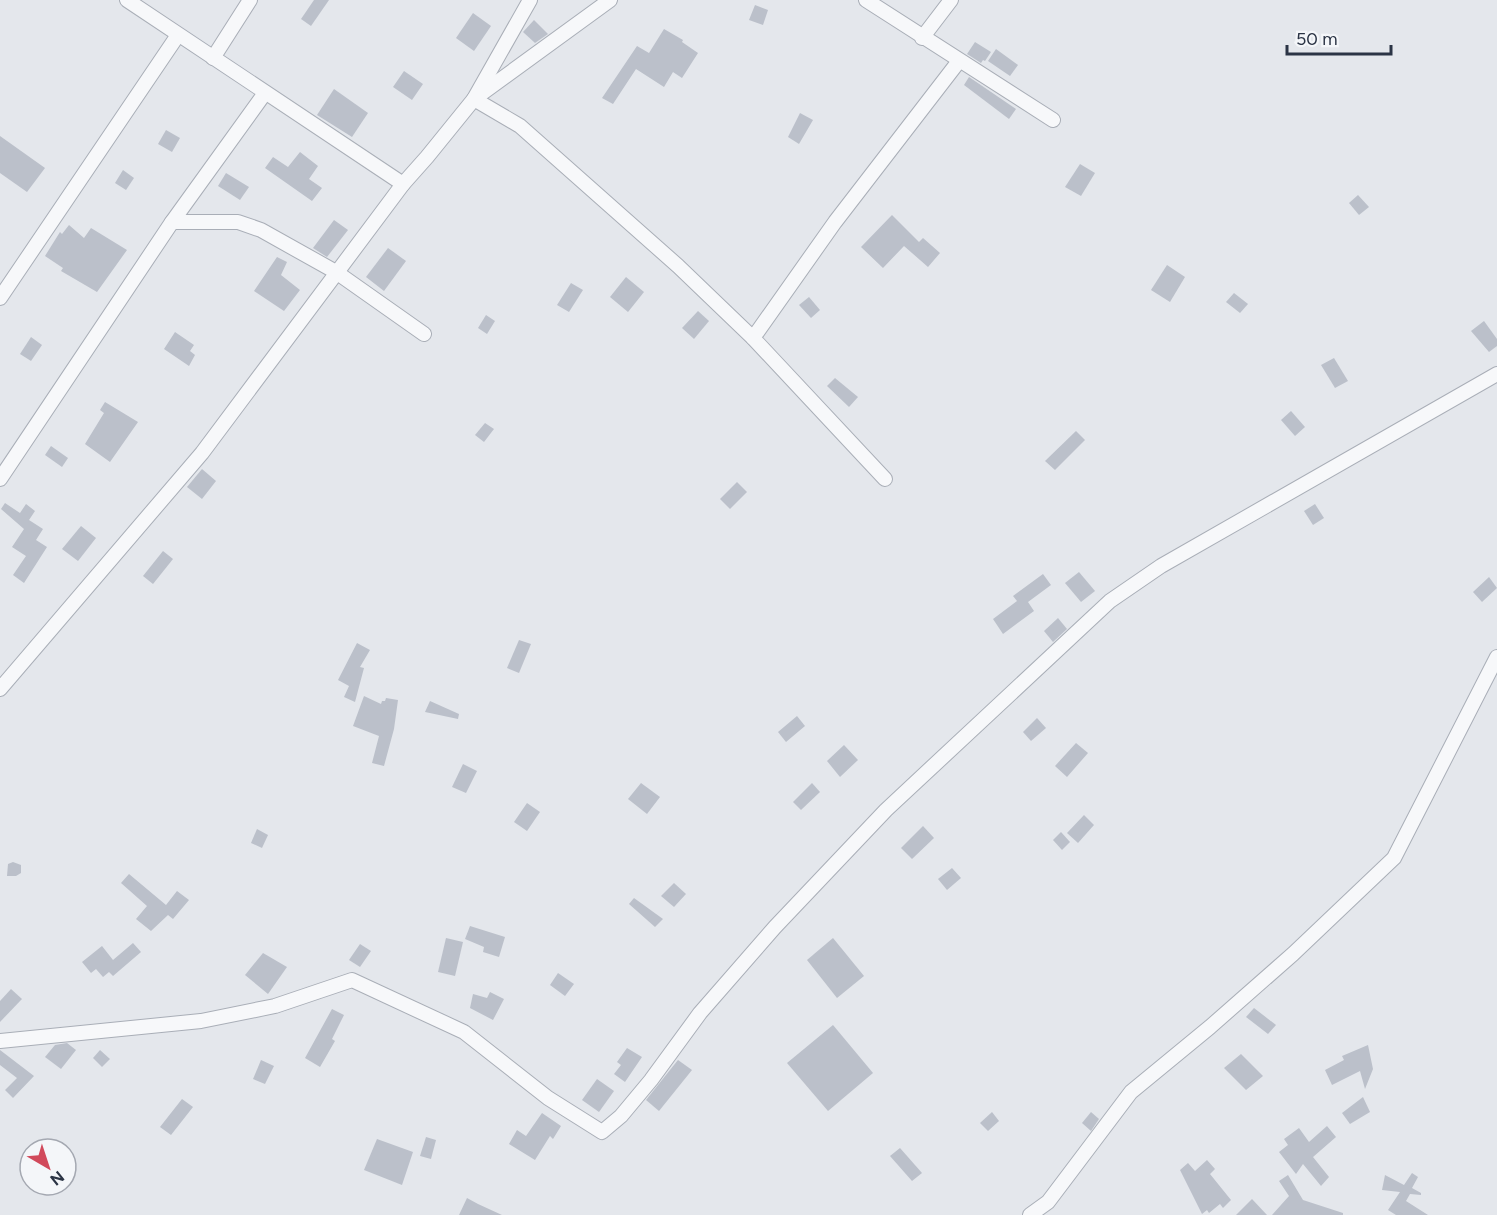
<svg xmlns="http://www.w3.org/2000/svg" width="1497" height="1215" font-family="Figtree,sans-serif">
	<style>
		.building { fill: #bbc0ca }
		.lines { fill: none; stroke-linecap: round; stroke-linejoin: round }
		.street-casing { stroke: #a9aeb7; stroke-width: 16 }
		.street { stroke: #f7f8fa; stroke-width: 14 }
	</style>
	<rect width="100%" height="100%" fill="#e4e7ec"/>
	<!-- building -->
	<g class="building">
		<path d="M314 0H329L311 26 301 19Z"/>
		<path d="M755 5 768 10 763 25 749 20Z"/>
		<path d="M473 13 491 26 474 51 456 38Z"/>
		<path d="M534 20 548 34 535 43 523 32Z"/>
		<path d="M664 29 683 40 682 42 698 53 682 78 673 72 664 87 636 69 613 104 602 98 637 46 649 53Z"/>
		<path d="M975 42 991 52 985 61 983 60 981 63 967 54Z"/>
		<path d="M996 49 1018 65 1010 76 988 61Z"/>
		<path d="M404 71 423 84 412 100 393 87Z"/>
		<path d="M969 77 1016 109 1009 119 964 85Z"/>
		<path d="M334 89 368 113 352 137 317 115Z"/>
		<path d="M800 113 813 120 799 144 788 137Z"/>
		<path d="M166 130 180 138 172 152 158 144Z"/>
		<path d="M0 136 45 168 27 192 0 173Z"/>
		<path d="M300 152 318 166 309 179 322 188 312 201 265 168 273 157 288 167Z"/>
		<path d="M1080 164 1095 173 1081 196 1065 187Z"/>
		<path d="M123 170 134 178 126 190 115 183Z"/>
		<path d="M226 173 249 187 240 200 218 186Z"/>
		<path d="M1358 195 1369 207 1359 215 1349 203Z"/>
		<path d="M892 215 919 242 923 238 940 253 928 267 904 246 883 268 861 247Z"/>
		<path d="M334 220 348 230 327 257 313 248Z"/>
		<path d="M69 225 84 238 91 228 127 250 97 292 61 271 63 268 45 256 60 232 62 234Z"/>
		<path d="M388 248 406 261 384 291 366 277Z"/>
		<path d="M277 257 287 262 281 275 300 290 284 311 254 291Z"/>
		<path d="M1167 265 1185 277 1170 302 1151 290Z"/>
		<path d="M626 277 644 292 628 312 610 297Z"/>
		<path d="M571 283 583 290 569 312 557 305Z"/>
		<path d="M1234 293 1248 304 1240 313 1226 302Z"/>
		<path d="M809 297 820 310 811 318 799 305Z"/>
		<path d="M698 311 709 321 694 339 682 328Z"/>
		<path d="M486 315 495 321 487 334 478 328Z"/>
		<path d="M1484 321 1497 339V346L1489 352 1471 331Z"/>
		<path d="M175 332 194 345 190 351 195 355 189 366 164 349Z"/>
		<path d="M31 337 42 345 31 361 20 354Z"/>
		<path d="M1334 358 1348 381 1335 388 1321 365Z"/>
		<path d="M835 378 858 397 849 407 827 386Z"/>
		<path d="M105 402 138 422 110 462 85 444 104 413 100 410Z"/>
		<path d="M1291 411 1305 427 1295 436 1281 420Z"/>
		<path d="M485 423 494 429 484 442 475 435Z"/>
		<path d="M1076 431 1085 440 1055 470 1045 461Z"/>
		<path d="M51 446 68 458 62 467 45 455Z"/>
		<path d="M202 469 216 481 202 499 187 487Z"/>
		<path d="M737 482 747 492 730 509 720 499Z"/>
		<path d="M5 503 20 513 26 504 35 511 29 520 43 529 36 540 47 547 24 583 13 575 26 556 12 547 24 529 1 509Z"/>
		<path d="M1315 504 1324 518 1313 525 1304 511Z"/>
		<path d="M81 526 96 538 78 561 62 549Z"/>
		<path d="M163 551 173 559 153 584 143 576Z"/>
		<path d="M1079 572 1095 591 1081 602 1065 583Z"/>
		<path d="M1043 574 1051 585 1028 602 1034 611 1003 634 993 619 1017 601 1013 596Z"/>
		<path d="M1489 577 1497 588 1482 602 1473 592Z"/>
		<path d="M1058 618 1067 629 1053 642 1044 631Z"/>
		<path d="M519 640 531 644 519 673 507 668Z"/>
		<path d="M357 643 370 650 360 667 364 668 355 702 344 697 349 686 338 680Z"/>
		<path d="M364 696 381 704 382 701H385L386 698 398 700 394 729 384 766 372 763 379 736 353 726Z"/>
		<path d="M430 701 459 714 458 719 425 712Z"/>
		<path d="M797 716 805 726 786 742 778 732Z"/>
		<path d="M1037 718 1046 728 1031 741 1023 732Z"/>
		<path d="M1076 743 1088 753 1067 777 1055 766Z"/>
		<path d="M844 745 858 760 840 777 827 761Z"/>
		<path d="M463 764 477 771 466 793 452 787Z"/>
		<path d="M641 783 660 797 647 814 628 799Z"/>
		<path d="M812 783 820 792 801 810 793 802Z"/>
		<path d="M527 803 540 812 527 831 514 822Z"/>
		<path d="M1084 815 1094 825 1078 843 1067 833Z"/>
		<path d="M923 826 934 838 912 859 901 848Z"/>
		<path d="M257 829 268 835 262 848 251 843Z"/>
		<path d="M1061 832 1070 842 1062 850 1053 840Z"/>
		<path d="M13 862 21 865V873L16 876H7L8 864Z"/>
		<path d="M952 868 961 878 947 890 938 879Z"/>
		<path d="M129 874 166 905 177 891 189 900 173 919 168 915 151 931 136 919 147 906 121 883Z"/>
		<path d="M674 883 686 894 674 907 661 896Z"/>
		<path d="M634 898 663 919 655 927 629 904Z"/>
		<path d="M470 926 505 937 499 957 483 952 484 947 465 939Z"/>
		<path d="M446 938 463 942 455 976 438 972Z"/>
		<path d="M833 938 864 976 837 998 807 960Z"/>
		<path d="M133 943 141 952 113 976 109 972 103 977 96 969 91 973 82 962 102 946 113 960Z"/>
		<path d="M360 944 371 951 360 967 349 960Z"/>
		<path d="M263 953 287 967 268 994 245 975Z"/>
		<path d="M558 973 574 984 565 996 550 985Z"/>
		<path d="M11 989 22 999 0 1022V1001Z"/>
		<path d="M490 992 504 999 493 1020 470 1008 473 994 487 998Z"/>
		<path d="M1254 1008 1276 1025 1268 1034 1246 1017Z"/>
		<path d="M332 1009 344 1015 332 1039 335 1041 320 1067 305 1058Z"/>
		<path d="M833 1025 873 1073 828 1111 787 1063Z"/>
		<path d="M67 1043 76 1050 61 1069 45 1057 55 1045Z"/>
		<path d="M1368 1045 1373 1069 1365 1089 1360 1071 1332 1085 1325 1070 1344 1060 1342 1056Z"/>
		<path d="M627 1048 642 1057 625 1082 614 1074 621 1065 617 1062Z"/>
		<path d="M0 1050 34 1076 13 1098 5 1090 17 1078 0 1065Z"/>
		<path d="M100 1050 110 1059 102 1067 93 1058Z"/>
		<path d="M1241 1054 1263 1076 1246 1090 1224 1068Z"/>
		<path d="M261 1060 274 1066 265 1084 253 1079Z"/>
		<path d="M678 1060 692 1070 659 1111 646 1100Z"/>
		<path d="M597 1079 614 1091 599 1112 582 1100Z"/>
		<path d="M1363 1097 1370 1112 1350 1124 1342 1113Z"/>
		<path d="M182 1099 193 1107 171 1135 160 1127Z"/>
		<path d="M992 1112 999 1121 988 1131 980 1123Z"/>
		<path d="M1091 1112 1099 1119 1091 1131 1082 1123Z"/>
		<path d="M542 1113 561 1126 553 1139 550 1136 535 1160 509 1144 517 1130 526 1136Z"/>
		<path d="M1327 1126 1336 1137 1313 1157 1329 1177 1321 1186 1303 1164 1296 1174 1279 1152 1288 1145 1284 1139 1299 1128 1309 1142Z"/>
		<path d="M426 1137 436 1140 431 1159 420 1156Z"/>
		<path d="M377 1139 413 1152 402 1185 364 1170Z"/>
		<path d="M900 1148 922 1173 912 1181 890 1156Z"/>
		<path d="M1207 1160 1215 1169 1210 1174 1231 1200 1223 1208 1220 1204 1209 1213 1207 1210 1202 1214 1180 1170 1188 1163 1195 1171Z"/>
		<path d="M1412 1173 1418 1177 1412 1188 1421 1193V1195L1410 1194 1406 1201 1428 1215H1396L1388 1210 1400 1192 1382 1190 1385 1175 1404 1185Z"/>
		<path d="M1288 1175 1303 1200 1343 1213V1215H1272L1289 1196 1279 1181Z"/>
		<path d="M467 1198 478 1204 502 1215H459Z"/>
		<path d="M1252 1199 1267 1215H1236Z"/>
	</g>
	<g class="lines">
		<!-- street casing -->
		<g class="street-casing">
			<g id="street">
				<path d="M127 0 403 184"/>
				<path d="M530 0 474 99 520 126 678 266 753 338 885 479"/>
				<path d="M866 0 1053 120"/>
				<path d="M922 38 951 0"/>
				<path d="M213 58 250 0"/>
				<path d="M172 222H238L261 230 336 272 424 334"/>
				<path d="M0 298 178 35"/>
				<path d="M753 338 835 222 959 61"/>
				<path d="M0 479 172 222 265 93"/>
				<path d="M0 689 202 453 403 184 427 157 474 99 610 0"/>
				<path d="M0 1041 201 1021 275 1006 352 980 464 1032 548 1098 602 1132 621 1116 651 1080 700 1013 775 927 886 810 1110 601 1161 566 1497 374"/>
				<path d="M1030 1215 1048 1202 1131 1092 1210 1027 1293 954 1394 858 1497 657"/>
			</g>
		</g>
		<!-- street -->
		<use href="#street" class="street"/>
	</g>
	<!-- north arrow -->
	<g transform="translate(48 1167) rotate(141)"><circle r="28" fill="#f4f6f9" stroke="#a4a8b1" stroke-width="1.5"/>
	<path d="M0-4.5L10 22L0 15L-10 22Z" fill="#d1495b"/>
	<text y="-9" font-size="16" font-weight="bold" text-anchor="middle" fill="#2b3445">N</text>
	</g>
	<!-- scale -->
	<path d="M1287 45v9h104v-9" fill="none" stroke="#2b3445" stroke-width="3"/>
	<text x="1296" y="45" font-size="18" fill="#2b3445" stroke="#f4f6f9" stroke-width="4.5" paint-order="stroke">50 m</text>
</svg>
